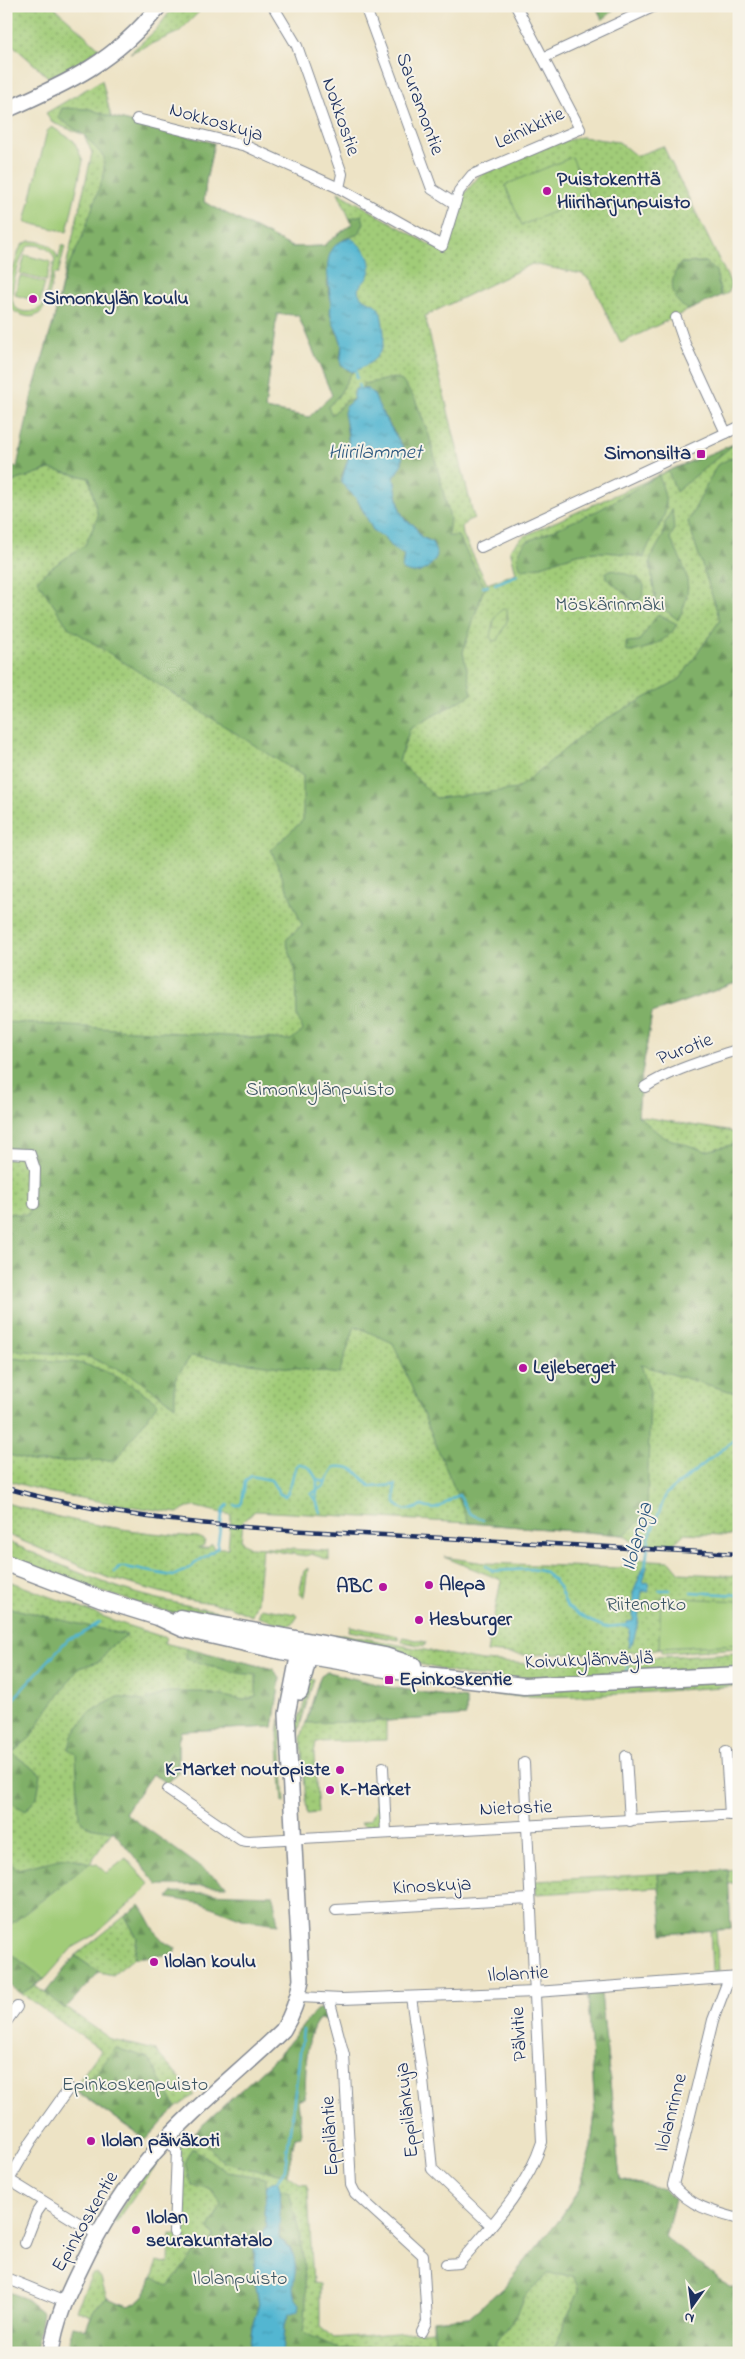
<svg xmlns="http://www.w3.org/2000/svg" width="745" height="2359" font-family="'Indie Flower',sans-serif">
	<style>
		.green { fill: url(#green-dots); stroke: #5e7e6b; fill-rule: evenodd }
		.forest { fill: url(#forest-firs); stroke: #4e7063; fill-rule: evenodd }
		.wetland { fill: url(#wetland-marsh); stroke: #5e7e6b }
		.pitch { fill: #a1cc78; stroke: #5e7e6b; fill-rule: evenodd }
		.water { fill: url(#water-ripples); stroke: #367298 }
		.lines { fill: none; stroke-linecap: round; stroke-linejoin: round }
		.stream { stroke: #52b6d1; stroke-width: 2.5 }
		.street-casing { stroke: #848992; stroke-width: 12 }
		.secondary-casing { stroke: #848992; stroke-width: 18 }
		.primary-casing { stroke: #848992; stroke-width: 19 }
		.street { stroke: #fff; stroke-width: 10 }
		.secondary { stroke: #fff; stroke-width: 15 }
		.primary { stroke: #fff; stroke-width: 16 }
		.rail-casing { stroke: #1b2f5e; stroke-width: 4.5 }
		.rail { stroke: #f7f3e8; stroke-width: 2.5; stroke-dasharray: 8; stroke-linecap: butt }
		.poi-dot { fill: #b5179e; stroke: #f7f3e8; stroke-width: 2 }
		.labels { text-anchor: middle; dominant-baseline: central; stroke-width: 4; stroke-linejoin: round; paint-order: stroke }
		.street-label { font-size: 20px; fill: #1b2f5e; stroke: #f7f3e8 }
		.poi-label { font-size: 20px; font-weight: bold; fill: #1b2f5e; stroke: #f7f3e8; text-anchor: start }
		.park-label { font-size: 20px; fill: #3c5664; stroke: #f7f3e8 }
		.water-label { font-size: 21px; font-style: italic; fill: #2c5880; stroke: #f7f3e8 }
	</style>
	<defs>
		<pattern id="green-dots" width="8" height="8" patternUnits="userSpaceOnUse" patternTransform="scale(1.25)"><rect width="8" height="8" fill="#a1cc78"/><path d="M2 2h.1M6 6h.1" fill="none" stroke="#82a666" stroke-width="1.8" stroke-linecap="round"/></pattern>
		<pattern id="forest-firs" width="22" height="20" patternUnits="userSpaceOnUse" patternTransform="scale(1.25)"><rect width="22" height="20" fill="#80b068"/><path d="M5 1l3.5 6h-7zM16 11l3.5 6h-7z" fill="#689059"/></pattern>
		<pattern id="wetland-marsh" width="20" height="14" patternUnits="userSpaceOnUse" patternTransform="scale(1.25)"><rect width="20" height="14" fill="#a1cc78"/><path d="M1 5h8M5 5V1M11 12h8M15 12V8" fill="none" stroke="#82a666"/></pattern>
		<pattern id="water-ripples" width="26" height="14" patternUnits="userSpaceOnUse" patternTransform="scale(1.25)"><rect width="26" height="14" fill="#52b6d1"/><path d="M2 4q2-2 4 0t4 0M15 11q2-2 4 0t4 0" fill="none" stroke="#4394ad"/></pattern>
	</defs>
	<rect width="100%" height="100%" fill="#f7f3e8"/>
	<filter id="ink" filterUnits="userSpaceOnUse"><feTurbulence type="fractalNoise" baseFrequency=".02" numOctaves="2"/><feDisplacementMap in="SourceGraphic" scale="10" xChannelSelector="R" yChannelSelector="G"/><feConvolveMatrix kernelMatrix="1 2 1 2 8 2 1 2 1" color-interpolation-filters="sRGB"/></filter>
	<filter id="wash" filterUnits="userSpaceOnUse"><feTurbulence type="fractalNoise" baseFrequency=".0096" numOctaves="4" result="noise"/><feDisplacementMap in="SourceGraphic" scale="20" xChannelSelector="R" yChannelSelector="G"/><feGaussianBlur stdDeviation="1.12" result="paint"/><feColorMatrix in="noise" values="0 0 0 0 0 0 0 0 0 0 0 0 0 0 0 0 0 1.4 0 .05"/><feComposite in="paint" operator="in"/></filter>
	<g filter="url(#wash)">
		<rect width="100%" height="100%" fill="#ede3c5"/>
		<!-- green -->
		<g class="green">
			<path d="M13 6H53L99 48 75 66 48 77 6 39V13Z"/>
			<path d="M174 6H205L179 32 130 53 156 30Z"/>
			<path d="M102 80 111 117 214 143 206 181 204 202 292 247 323 246 352 224 338 192 446 254 458 208 465 193 480 175 559 142 582 137 619 142 636 156 663 146 732 286 728 293 721 296 720 289 705 262 681 263 683 307 689 310 621 343 590 280 582 274 532 264 425 316 474 518 467 521 462 527 463 535 487 584 516 573 510 549 524 536 677 467 734 444 739 454V982L652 1013 641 1079 638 1116 739 1133V1536L685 1533 671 1546 634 1543 624 1535 469 1523 255 1511 243 1521 241 1541 250 1547 329 1551V1560L311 1554 306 1556 262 1549 257 1601 252 1616 228 1606 181 1598 106 1577 6 1534V1503C69 1522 133 1533 198 1537L205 1541 204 1545 198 1548H207L212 1544 213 1548H228L231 1515 192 1506 177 1513 109 1503 47 1492 6 1480V484L49 469 32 394 53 323 92 153 84 135 53 123 46 113ZM277 314 298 315 332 395 309 417 265 409Z"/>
			<path d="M6 1541C44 1557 81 1575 120 1588 152 1599 185 1605 218 1611L216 1618 178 1614 154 1608 96 1590 6 1555Z"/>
			<path d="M444 1557 485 1563 620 1568 632 1559 670 1561 680 1573 739 1576V1648L665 1653H662V1648L639 1652 570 1654 524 1655 487 1652 501 1580Z"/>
			<path d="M308 1568 304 1597 299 1594 304 1571Z"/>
			<path d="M6 1580 126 1625 166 1638 164 1643 273 1669 280 1678 273 1727 181 1731 178 1741V1774L167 1783 152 1774 90 1863 6 1928Z"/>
			<path d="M261 1608 296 1614 298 1616 294 1622 288 1626 258 1617Z"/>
			<path d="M350 1626 398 1636V1640L349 1631Z"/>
			<path d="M342 1634 482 1661 533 1664 625 1659 630 1666 635 1658 739 1653V1671L550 1681 463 1675 334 1643 336 1635Z"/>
			<path d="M403 1637 426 1642 425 1646 402 1642Z"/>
			<path d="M327 1672 388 1687 466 1699V1716L386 1721V1740L316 1742 314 1754 318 1813 307 1814 301 1738 320 1677Z"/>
			<path d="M310 1678 314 1679 297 1736 300 1801 298 1802 295 1726 302 1711Z"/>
			<path d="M401 1680 739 1681V1686C664 1690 589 1699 514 1696 476 1694 438 1686 401 1680Z"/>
			<path d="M280 1719 285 1802H283L278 1734Z"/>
			<path d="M378 1765 381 1825 364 1826 361 1823 371 1819 376 1809 374 1770 375 1766Z"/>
			<path d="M739 1869V1883L728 1884 731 1929 716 1930 719 1972H712L710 1930 663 1934 659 1887 536 1894 535 1881Z"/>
			<path d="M125 1916 137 1938 134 1958 113 1975 99 1972 75 1956Z"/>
			<path d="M6 1950 45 1979 35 1986 112 2040 155 2050 194 2095 176 2108 146 2140 73 2089 101 2050 6 1983Z"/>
			<path d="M601 1994 620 2180 665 2189 675 2199 665 2237 729 2287 739 2289V2353H67L73 2326 86 2329 91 2316 76 2310 92 2274H97L101 2279 107 2298 128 2306C151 2298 150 2281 158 2261L169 2264 170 2234 178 2235 180 2146 279 2055 316 2010 326 2007 331 2019H319C304 2035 306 2077 305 2098L298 2099 301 2136 295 2137 287 2174 299 2183 306 2184 308 2190 313 2283 320 2284V2327L334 2338 433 2330V2320L469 2317 505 2286 561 2217 580 2188 591 2147 595 2112 588 1995Z"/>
			<path d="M164 2149 166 2151 116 2223 113 2221 135 2187Z"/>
		</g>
		<!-- forest -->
		<g class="forest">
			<path d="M596 6H614V7L611 13 602 20Z"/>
			<path d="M62 108 90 109 111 117 214 143 206 181 204 202 292 247 323 246 352 224 350 218 362 215 364 223 359 234 344 239 327 283 331 301 330 314 342 344 340 357 341 364 352 372 339 395 328 407 332 415 346 400H353C339 414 350 435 349 454 348 462 344 470 341 477L357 499 374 532 384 537 393 548 404 555 402 564 419 573 431 562 429 540 421 537 414 525 405 520 400 510 394 478 402 463 403 447 368 389 362 388 363 384 394 378 402 381 415 399 429 435 450 518 448 536H458L486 589 483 591 463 652 472 694 410 729 399 761 436 798 517 789 593 726 680 679 720 620 688 522 717 465 739 454V982L652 1013 641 1079 638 1116 663 1137 706 1151 739 1143V1394L641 1365 650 1391 647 1515 624 1535 469 1523 393 1343 355 1326 339 1374 191 1356 175 1379V1406L133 1376 89 1357 6 1349V1213L28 1215 33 1167 27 1162 28 1150 6 1147V1022L291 1040 303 1030 297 1017 296 974 286 940 302 925 271 850 303 820V776L68 627 37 580 48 570 85 545 98 517 89 478 49 469 6 484V465L17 467 32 394 53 323 65 274 83 235 104 174V157L84 135 58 118ZM277 314 298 315 332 395 309 417 265 409Z"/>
			<path d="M705 262 716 271 721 296 689 310C669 301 668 278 681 263Z"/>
			<path d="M734 444 676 492 668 471Z"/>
			<path d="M659 475C661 484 665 493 666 503 667 522 648 539 644 558 622 553 600 550 578 554 559 559 542 568 522 570 515 559 518 551 526 542L599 510Z"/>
			<path d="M672 509 674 530 670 538C686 570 696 584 678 620L656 603 650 563 651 557 663 536 665 523Z"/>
			<path d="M614 570 638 578 644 585C644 593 643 598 636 603L606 578V572Z"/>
			<path d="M658 614 677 624C669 641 648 649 630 652L626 650V642L639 641Z"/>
			<path d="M6 1357C32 1362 58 1359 83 1364 110 1370 136 1387 158 1403L116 1460 33 1462 6 1454Z"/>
			<path d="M6 1607 127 1635 109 1648 101 1661 79 1668 44 1715 31 1737 12 1753 41 1774 37 1797 26 1811 11 1803 6 1786Z"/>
			<path d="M186 1648 273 1669 280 1678 273 1727 181 1731 178 1741V1774L167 1783 152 1774 125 1813 227 1886 158 1885 113 1831 88 1827 79 1817 76 1754 69 1749 72 1736 89 1713 117 1697 144 1701 168 1692H201L244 1700 256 1697V1675L237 1673 186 1659Z"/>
			<path d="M327 1672 388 1687 466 1699V1716L386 1721 306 1723 320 1677Z"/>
			<path d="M68 1857 90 1863 6 1928V1861L18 1869Z"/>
			<path d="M728 1870 731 1929 663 1934 658 1874Z"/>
			<path d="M173 1892 273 1895 278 1924 242 1919 204 1904 168 1898Z"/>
			<path d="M140 1905C153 1922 155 1941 176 1948L174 1954 134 1958 137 1938 125 1916Z"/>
			<path d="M6 1950 45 1979 21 1994 6 1983Z"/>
			<path d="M75 1956 99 1972 65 2009 45 1993Z"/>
			<path d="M601 1994 620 2180 665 2189 675 2199 665 2237 729 2287 739 2289V2353H548L555 2347 579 2290 573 2276 548 2274 525 2296 517 2315 495 2344 498 2353H282L284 2324 289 2314 293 2296 292 2283 295 2273 292 2248 280 2239 278 2226 281 2190 289 2193C301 2227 311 2298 303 2332L341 2350 435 2341 433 2320 469 2317 505 2286 561 2217 580 2188 591 2147 595 2113 588 1995Z"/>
			<path d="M326 2007 330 2012 331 2019H319C304 2035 306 2077 305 2098L298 2099 301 2136 295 2137 287 2174 248 2169 223 2162 195 2132 279 2055 316 2010Z"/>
			<path d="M116 2048 146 2057 156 2070 176 2108 146 2140 74 2089 97 2072Z"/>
			<path d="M193 2148 227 2172 266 2178 267 2201 264 2213 267 2226 263 2233 254 2239 255 2280 259 2304 252 2327 249 2353H67L73 2326 86 2329 95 2307 107 2298 128 2306C144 2301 147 2292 152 2277L168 2286 196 2251 203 2249 214 2236 209 2229 221 2205C215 2190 209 2185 192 2186L185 2163Z"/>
			<path d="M6 2291 25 2298 42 2312 36 2353H6Z"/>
		</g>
		<!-- wetland -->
		<path class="wetland" d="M503 609 507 610 508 619 498 640 493 641 490 637C492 627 494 614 503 609Z"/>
		<!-- pitch -->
		<g class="pitch">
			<path d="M52 127 74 141 83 161 67 232 25 222 47 131Z"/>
			<path d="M572 157 589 197 522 225 505 185Z"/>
			<path d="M29 241C43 241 54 244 58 259L62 245 65 246 58 274H54C50 290 47 325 22 315 16 313 10 309 8 303 5 291 16 262 19 250L22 245ZM30 245C42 245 51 248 55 260L43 306C32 315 11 315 12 295 12 285 22 249 30 245Z"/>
			<path d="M25 255 51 262 46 281 20 274Z"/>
			<path d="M20 276 45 283 40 302 15 295Z"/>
			<path d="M661 1597 739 1601V1644L659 1648Z"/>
			<path d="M126 1858 150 1885 95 1935 72 1948 45 1979 6 1950V1928L90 1863 97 1864 107 1873Z"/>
		</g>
		<!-- water -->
		<g class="water">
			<path d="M351 238C363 247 375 259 368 276 366 281 361 284 358 289 359 303 373 299 379 309 382 314 382 320 383 325 388 350 376 363 352 372L341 365C340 357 343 349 341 341 338 332 333 325 331 316 330 311 331 305 331 300 328 278 319 244 351 238Z"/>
			<path d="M355 389H368L374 395 383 415 403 447 402 463 394 478 400 510 405 520 414 525 421 537 432 542 437 555C432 568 416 579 402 569L404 555 393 548 384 537 374 532 357 499 341 483 349 455 348 433 344 413 346 406 353 400Z"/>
			<path d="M644 1566H647L643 1583 648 1582 649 1592 642 1591C640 1602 637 1644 628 1648L630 1629 626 1627V1622L633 1621V1593Z"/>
			<path d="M272 2182 277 2181C284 2189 278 2226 279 2239L291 2248C294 2256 296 2265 295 2273 293 2287 290 2293 300 2304L299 2310 289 2314 284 2324 282 2353H249L252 2327 259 2304 255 2280 254 2239 263 2233 267 2226 264 2213 267 2185Z"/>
		</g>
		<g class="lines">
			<!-- stream -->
			<g class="stream">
				<path d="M356 370 357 378"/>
				<path d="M359 385V388"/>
				<path d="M495 584 517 575"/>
				<path d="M483 587 488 586"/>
				<path d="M317 1503 311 1494 317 1490V1480"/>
				<path d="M234 1505H240L242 1502 245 1482 251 1476 271 1480 280 1494 285 1496C294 1487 290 1474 298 1464H302L310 1468 317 1480 326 1482 335 1467C357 1465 357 1474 371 1487L395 1485V1503C404 1513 412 1510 422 1506 442 1514 442 1502 459 1495L469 1513 483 1520"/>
				<path d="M320 1512 316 1500 317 1490 324 1486 326 1482"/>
				<path d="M486 1566 493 1571 531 1569 546 1572 559 1587 567 1607 588 1620 604 1627 629 1625"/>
				<path d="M645 1568 649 1538 666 1494 739 1436"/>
				<path d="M115 1572 120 1567H125L173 1576 186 1570 217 1548 223 1510 228 1505"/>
				<path d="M659 1590H670"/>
				<path d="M691 1592 739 1595"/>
				<path d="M627 1672 628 1665"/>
				<path d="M6 1707 68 1639 80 1635 100 1622"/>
				<path d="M277 2181 285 2169 303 2030"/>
			</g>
		</g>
	</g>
	<g filter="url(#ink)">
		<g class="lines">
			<!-- street casing -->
			<g class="street-casing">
				<g id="street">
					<path d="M273 6 297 46 342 174 339 188 442 246 459 191 472 175 580 129 516 6"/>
					<path d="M365 6 432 189 454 203"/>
					<path d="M543 58 655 6"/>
					<path d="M137 119 246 146 339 188"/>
					<path d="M676 318 685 344 726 433"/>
					<path d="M481 547 739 427"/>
					<path d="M645 1087C673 1069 707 1060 739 1049"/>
					<path d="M6 1153 30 1154 35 1169 34 1204"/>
					<path d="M726 1751 730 1815"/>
					<path d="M626 1756 630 1821"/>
					<path d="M383 1767 386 1833"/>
					<path d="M168 1790 241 1840 247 1841 739 1814"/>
					<path d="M336 1910 530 1899"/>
					<path d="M729 1978 713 2020 673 2185C690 2206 713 2212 739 2219"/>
					<path d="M299 1997 342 1999 536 1992 739 1977"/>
					<path d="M411 1997 423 2080 432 2169 491 2225"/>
					<path d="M329 1999 344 2055 351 2185 355 2193 423 2255 427 2322 422 2332"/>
					<path d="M6 2022 17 2007"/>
					<path d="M167 2139 177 2151 174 2232"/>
					<path d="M6 2178 98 2235"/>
					<path d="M9 2180 32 2140 69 2088"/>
					<path d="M25 2243 37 2212 44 2202"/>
					<path d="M446 2264 459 2263C491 2226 527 2189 542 2142L524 1763"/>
					<path d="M6 2278 65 2302"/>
				</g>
			</g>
			<!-- secondary casing -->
			<g class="secondary-casing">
				<g id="secondary">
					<path d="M6 110C68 83 116 61 159 6"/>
					<path d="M300 1692 312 1644"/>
					<path d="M51 2353C55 2322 67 2295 81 2267 100 2227 125 2187 154 2153 193 2108 241 2071 283 2030 293 2014 298 1999 301 1980L287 1714 301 1642"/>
				</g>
			</g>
			<!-- primary casing -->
			<g class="primary-casing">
				<g id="primary">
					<path d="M6 1563 100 1599 158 1617 184 1629 281 1651 409 1673 524 1686 739 1675"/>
					<path d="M180 1618 329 1645 385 1656 413 1665"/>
				</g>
			</g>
			<!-- street -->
			<use href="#street" class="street"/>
			<!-- secondary -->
			<use href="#secondary" class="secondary"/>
			<!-- primary -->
			<use href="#primary" class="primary"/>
			<!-- rail casing -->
			<g class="rail-casing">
				<path id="rail" d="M6 1488C137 1525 272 1530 407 1536 517 1542 628 1548 739 1554"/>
			</g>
			<!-- rail -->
			<use href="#rail" class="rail"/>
		</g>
	</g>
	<!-- markers -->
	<g class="poi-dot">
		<circle cx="547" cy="191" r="5"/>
		<circle cx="33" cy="299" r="5"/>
		<rect x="696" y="449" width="10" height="10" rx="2.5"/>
		<circle cx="523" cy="1368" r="5"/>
		<circle cx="429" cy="1585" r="5"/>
		<circle cx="383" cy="1587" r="5"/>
		<circle cx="419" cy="1620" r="5"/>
		<rect x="384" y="1675" width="10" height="10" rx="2.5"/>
		<circle cx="340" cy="1770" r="5"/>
		<circle cx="330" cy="1790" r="5"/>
		<circle cx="154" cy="1962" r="5"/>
		<circle cx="91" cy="2141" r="5"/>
		<circle cx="136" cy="2230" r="5"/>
	</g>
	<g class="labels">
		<!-- street labels -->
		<g class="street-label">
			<text transform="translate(419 104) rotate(70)">Sauramontie</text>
			<text transform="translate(340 117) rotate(71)">Nokkostie</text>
			<text transform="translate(216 123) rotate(16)">Nokkoskuja</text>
			<text transform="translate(530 129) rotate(-25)">Leinikkitie</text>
			<text transform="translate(685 1050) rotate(-21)">Purotie</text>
			<text transform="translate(589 1661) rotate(-2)">Koivukylänväylä</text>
			<text transform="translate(516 1809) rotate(-2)">Nietostie</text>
			<text transform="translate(432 1887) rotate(-3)">Kinoskuja</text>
			<text transform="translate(518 1975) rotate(-3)">Ilolantie</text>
			<text transform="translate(520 2034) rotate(-93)">Pälvitie</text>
			<text transform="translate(408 2110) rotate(-96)">Eppilänkuja</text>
			<text transform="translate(672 2113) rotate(-76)">Ilolanrinne</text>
			<text transform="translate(331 2136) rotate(-93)">Eppiläntie</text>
			<text transform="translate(86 2222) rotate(-60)">Epinkoskentie</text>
		</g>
		<!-- poi labels -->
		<g class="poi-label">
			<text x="557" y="180">Puistokenttä<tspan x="557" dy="23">Hiiriharjunpuisto</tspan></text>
			<text x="43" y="299">Simonkylän koulu</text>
			<text x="691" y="454" text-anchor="end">Simonsilta</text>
			<text x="533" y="1368">Lejleberget</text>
			<text x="439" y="1585">Alepa</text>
			<text x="373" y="1587" text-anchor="end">ABC</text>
			<text x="429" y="1620">Hesburger</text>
			<text x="399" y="1680">Epinkoskentie</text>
			<text x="330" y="1770" text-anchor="end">K-Market noutopiste</text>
			<text x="340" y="1790">K-Market</text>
			<text x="164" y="1962">Ilolan koulu</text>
			<text x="101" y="2141">Ilolan päiväkoti</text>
			<text x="146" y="2218">Ilolan<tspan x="146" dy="23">seurakuntatalo</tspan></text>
		</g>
		<!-- park labels -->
		<g class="park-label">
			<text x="610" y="605">Möskärinmäki</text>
			<text x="320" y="1090">Simonkylänpuisto</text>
			<text x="646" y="1605">Riitenotko</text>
			<text x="135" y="2085">Epinkoskenpuisto</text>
			<text x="240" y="2279">Ilolanpuisto</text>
		</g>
		<!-- water labels -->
		<g class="water-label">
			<text x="375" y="453">Hiirilammet</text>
			<text transform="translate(638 1537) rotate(-75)">Ilolanoja</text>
		</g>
	</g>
	<!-- margin -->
	<rect width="745" height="2359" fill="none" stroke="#f7f3e8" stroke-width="25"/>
	<!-- north arrow -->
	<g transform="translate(692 2306) rotate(194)" stroke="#f7f3e8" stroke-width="4" paint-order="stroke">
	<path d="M0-4L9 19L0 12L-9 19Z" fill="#1b2f5e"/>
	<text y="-8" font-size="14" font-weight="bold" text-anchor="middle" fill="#1b2f5e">N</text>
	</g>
</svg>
